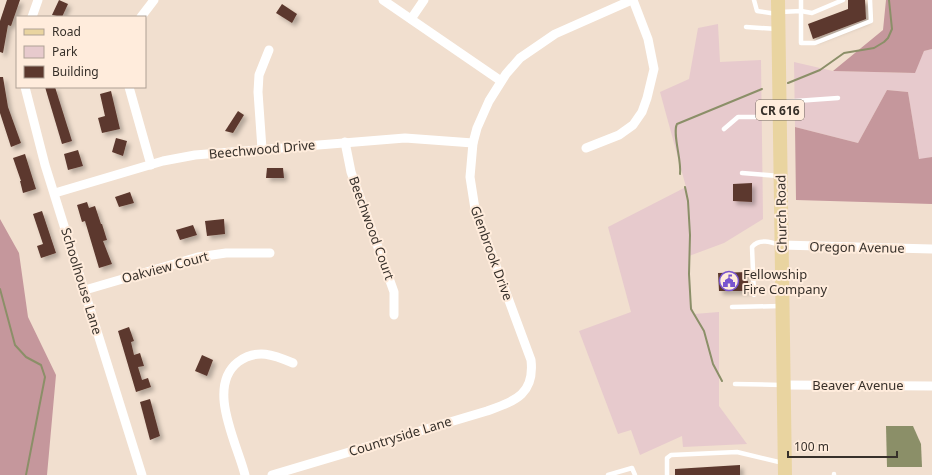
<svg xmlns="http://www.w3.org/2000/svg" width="932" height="475" font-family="'Noto Sans',sans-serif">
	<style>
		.green { fill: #e7cacd }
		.forest { fill: #c5979c }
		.water { fill: #8b8f68 }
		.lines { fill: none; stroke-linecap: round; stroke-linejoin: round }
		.stream { stroke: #8b8f68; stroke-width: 2 }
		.building { fill: #5c382d; filter: url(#shadow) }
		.service { stroke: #fff; stroke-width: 4.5 }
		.minor { stroke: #fff; stroke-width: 9 }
		.primary { stroke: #e9d4a0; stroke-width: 14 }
		.labels { text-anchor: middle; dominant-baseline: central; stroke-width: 4; stroke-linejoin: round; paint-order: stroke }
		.shield { fill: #ffecdc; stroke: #73685f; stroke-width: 1 }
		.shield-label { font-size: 12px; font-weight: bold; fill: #37302a }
		.street-label { font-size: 13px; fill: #37302a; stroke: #ffecdc }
		.poi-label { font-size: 13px; fill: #37302a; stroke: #ffecdc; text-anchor: start }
	</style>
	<defs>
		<filter id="shadow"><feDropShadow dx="3.5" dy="3.5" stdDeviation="2" flood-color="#0004"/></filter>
	</defs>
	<rect width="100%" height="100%" fill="#f1dfcf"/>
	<!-- green -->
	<g class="green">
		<path d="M718 24 720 62 761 60 763 219 724 243 689 256 691 303 694 314 719 312V406L747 444 683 447 682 436 640 455 631 430 618 434 579 331 631 312 608 227 686 187 660 92 689 79 698 28Z"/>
		<path d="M932 49V157L919 160 908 92 887 90 858 143 795 127 794 62 833 71 914 73 924 51Z"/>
	</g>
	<!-- forest -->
	<g class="forest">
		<path d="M886 0H932V49L924 51 915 73 833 71 883 30Z"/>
		<path d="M887 90 908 92 919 159 932 157V204L796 200 795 127 858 143Z"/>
		<path d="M0 219 19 253 28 317 56 375 47 475H0Z"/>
	</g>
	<!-- water -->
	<path class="water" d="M886 426H913L921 444 922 467H887Z"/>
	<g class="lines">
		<!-- stream -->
		<g class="stream">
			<path d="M788 83 820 70 844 53 874 48 884 42 888 38 892 29 889 0"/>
			<path d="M680 174C682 161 672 133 677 124L762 89"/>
			<path d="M685 187 688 201 690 235 689 274 691 309 704 331 713 364 722 381"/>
			<path d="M0 289 15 345 26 357 41 365 45 377 26 475"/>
		</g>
	</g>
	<!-- building -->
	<g class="building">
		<path d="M7 0H20L11 26 8 25 3 53 0 52V21Z"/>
		<path d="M59 0 68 4 62 17 52 15Z"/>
		<path d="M848 0H865L866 19 813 39 808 24 848 9Z"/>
		<path d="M282 4 297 14 292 23 276 13Z"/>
		<path d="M0 77H3L8 107 21 143 11 147 0 113Z"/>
		<path d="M45 87H55L72 141 62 144Z"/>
		<path d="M111 91 120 129 102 133 98 118 105 116 100 94Z"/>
		<path d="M238 111 244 115 233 133 225 131Z"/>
		<path d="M116 138 127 141 123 156 112 152Z"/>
		<path d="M78 150 83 166 68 170 64 154Z"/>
		<path d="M25 154 36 189 23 193 20 181H21L13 158Z"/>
		<path d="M267 168H283L284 178H266Z"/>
		<path d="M752 183V202L733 201V184Z"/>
		<path d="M130 192 134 203 119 207 115 197Z"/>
		<path d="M87 202 89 208 95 206 101 224H102L107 240 103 241 112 264 99 268 85 221 82 222 77 205Z"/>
		<path d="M42 211 56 253 41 258 37 246 43 244 33 214Z"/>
		<path d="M224 219 225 234 207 236 205 221Z"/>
		<path d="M193 225 197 235 180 240 176 230Z"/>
		<path d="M747 272 744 281H748V291H719L718 273Z"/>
		<path d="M129 327 134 341 131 342 134 355 140 353 144 366 138 367 142 380 148 378 151 387 136 392 118 331Z"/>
		<path d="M202 355 213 360 207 376 195 371Z"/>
		<path d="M150 399 160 436 150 440 140 402Z"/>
		<path d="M740 465V475H675V469Z"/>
	</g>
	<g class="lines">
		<!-- service -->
		<g class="service">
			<path d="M754 0 757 11 777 14"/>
			<path d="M801 0V43H815L871 21 870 0"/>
			<path d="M780 12 801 11 812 13 843 0"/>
			<path d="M746 27 777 29"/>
			<path d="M782 102 838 98"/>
			<path d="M724 129 738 117H778"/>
			<path d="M742 173 779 176"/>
			<path d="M754 295 752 247C759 238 771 242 780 245"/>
			<path d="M732 307 781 306"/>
			<path d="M735 384 782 385"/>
			<path d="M834 474V475"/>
			<path d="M608 475 632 468 635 475"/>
			<path d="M667 475V458L671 455 737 452 783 463"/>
		</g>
		<!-- minor -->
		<g class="minor">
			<path d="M383 0 501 81"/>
			<path d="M32 17 38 0"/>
			<path d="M141 17 154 0"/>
			<path d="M411 19 424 0"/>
			<path d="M25 87 45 165 142 475"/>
			<path d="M129 87 151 165"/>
			<path d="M345 142 351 172 394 292V315"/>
			<path d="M586 148 619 135 633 125 642 112 647 98 654 69 648 39 633 0"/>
			<path d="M262 149 258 92 259 75 269 50"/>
			<path d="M55 193 163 161 195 155 405 138 473 143"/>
			<path d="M781 245 932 249"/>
			<path d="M85 290 198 257 226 253H270"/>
			<path d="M783 385 932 386"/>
			<path d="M245 475C237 443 206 387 238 362 257 348 274 355 293 363"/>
			<path d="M272 475 487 411C514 401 535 395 531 360L475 209 470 177 473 143 477 128 489 101 506 74 520 58 555 34 632 0"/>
		</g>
		<!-- primary -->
		<path class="primary" d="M778 0 785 475"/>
	</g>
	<!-- icons -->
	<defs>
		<g id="civic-ring" transform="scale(1)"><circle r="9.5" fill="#ffecdc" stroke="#7955cf" stroke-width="1.5"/><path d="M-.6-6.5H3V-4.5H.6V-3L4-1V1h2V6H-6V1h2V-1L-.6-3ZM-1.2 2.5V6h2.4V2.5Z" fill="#7955cf"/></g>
	</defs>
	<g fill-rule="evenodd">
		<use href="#civic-ring" x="729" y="281"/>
	</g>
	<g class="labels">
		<!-- shield labels -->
		<rect class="shield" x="756" y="100" width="48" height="20" rx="3"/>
		<g class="shield-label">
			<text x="780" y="110">CR 616</text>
		</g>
		<!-- street labels -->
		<g class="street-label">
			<text transform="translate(262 149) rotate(-5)">Beechwood Drive</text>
			<text transform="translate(781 214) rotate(-91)">Church Road</text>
			<text transform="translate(372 228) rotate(70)">Beechwood Court</text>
			<text transform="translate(857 247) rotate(1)">Oregon Avenue</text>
			<text transform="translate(492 253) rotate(70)">Glenbrook Drive</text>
			<text transform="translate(165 267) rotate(-15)">Oakview Court</text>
			<text transform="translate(82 281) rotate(73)">Schoolhouse Lane</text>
			<text x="858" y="385">Beaver Avenue</text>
			<text transform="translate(400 436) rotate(-17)">Countryside Lane</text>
		</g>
		<!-- poi labels -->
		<g class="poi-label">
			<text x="743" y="274">Fellowship<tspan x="743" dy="15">Fire Company</tspan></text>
		</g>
	</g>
	<!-- legend -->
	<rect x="16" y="16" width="130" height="72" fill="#ffecdc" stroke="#afa195"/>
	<rect x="24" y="29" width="20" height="6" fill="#e9d4a0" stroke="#afa195"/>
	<text x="52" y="36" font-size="12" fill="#37302a">Road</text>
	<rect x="24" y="46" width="20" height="12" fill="#e7cacd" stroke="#afa195"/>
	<text x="52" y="56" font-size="12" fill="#37302a">Park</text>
	<rect x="24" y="66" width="20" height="12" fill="#5c382d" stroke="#afa195"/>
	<text x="52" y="76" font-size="12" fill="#37302a">Building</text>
	<!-- scale -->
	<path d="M788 451v6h109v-6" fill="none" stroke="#37302a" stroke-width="2"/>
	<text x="794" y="451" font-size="12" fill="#37302a" stroke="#ffecdc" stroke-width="3" paint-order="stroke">100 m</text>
</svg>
